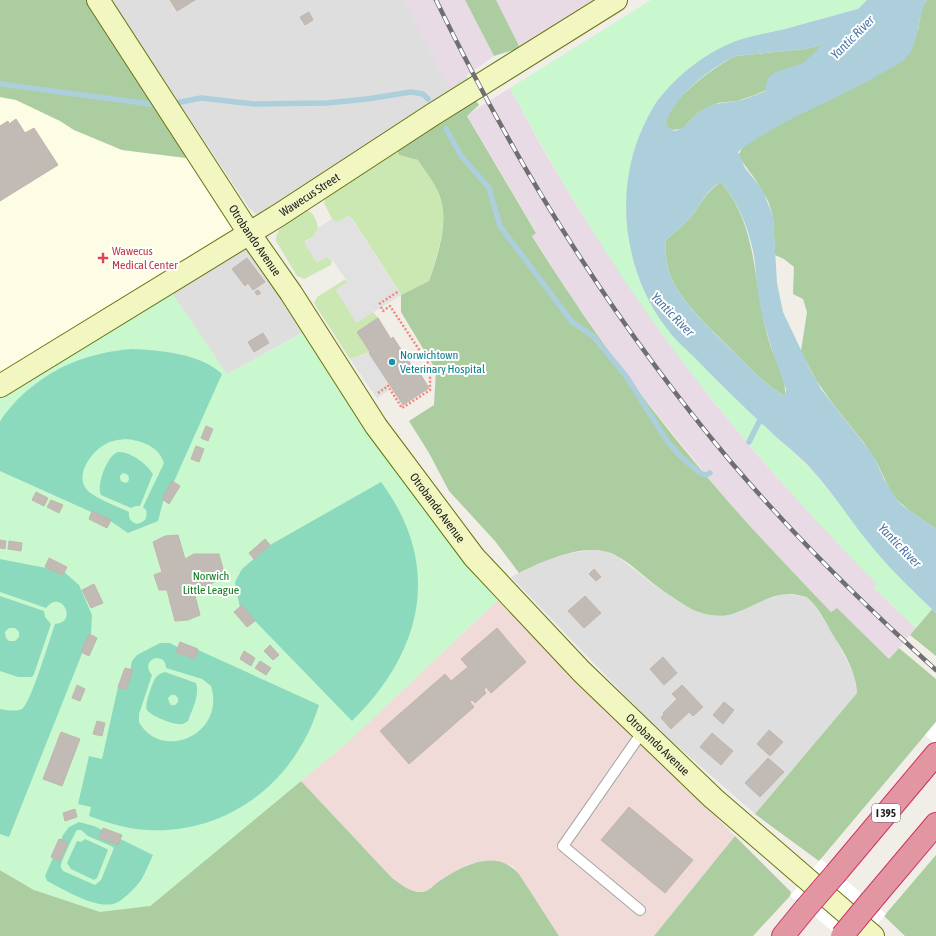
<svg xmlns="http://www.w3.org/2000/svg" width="936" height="936" viewBox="0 0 936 936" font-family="'Asap Condensed',sans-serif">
<rect width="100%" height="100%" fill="#f1eee8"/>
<path fill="#dfdede" d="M111,0H426L469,81L271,207L261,213L256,214L249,208Z
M249,233L313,327L227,374L164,282Z
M593,550L604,551L617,556L654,585L690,608L709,615L720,616L739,611L766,599L784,594L803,596L809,598L816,607L837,641L855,677L857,693L755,814L669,739L636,707L511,577L542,561L558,555Z"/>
<path fill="#f0dbd9" d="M500,598L735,836L654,936H559L519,874L513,866L499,862L484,861L469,864L439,881L429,890L422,892L409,890L392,878L301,781L348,742Z"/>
<path fill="#e9dbe6" d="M404,0H465L494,56L449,88Z
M496,0H598L520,48Z
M510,88L543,149L578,208L634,294L674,350L716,405L760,458L783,484L878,584L873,587L916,628L889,659L837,609L831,612L769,547L720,492L631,382L570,295L532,235L536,232L467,115Z"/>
<path fill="#fdfde5" d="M0,97L16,100L60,121L74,130L122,150L202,160L249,233L0,381Z"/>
<path fill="#cbe7b2" d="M397,149L399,155L418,160C424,170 435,183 439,194C450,220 437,255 429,281L401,295L399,291L353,220L349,215L340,221L336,222L332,219L324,203L326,197Z
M306,210C315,213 316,220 318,228L314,236L305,241L332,260L331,265L304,279L297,276L276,241C276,225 294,218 306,210Z
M344,280L347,281L346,283L336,290L357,322L373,312L378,318L358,332L370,352L350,359L314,303L317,297Z"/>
<path fill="#accda0" d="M0,0H87L140,78L186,158L122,150L74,130L60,121L16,100L0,97Z
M465,0H496L520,48L494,56Z
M927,0H936V529L910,511L897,500L890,490L876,461L864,443L833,404L816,380L801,351L807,312L803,299L793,294L794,267L784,259L775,255L773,216L768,201L755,179L741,160L739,154L747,140L918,30L922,7Z
M832,38H839L840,47L833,57L816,71L796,78L755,95L737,101L718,103L699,112L684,127L680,129L672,130L667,127L666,124C666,121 667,118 668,115C677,95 716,65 736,56L805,49L818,46Z
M472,95L479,105L467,116L536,233L532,236C588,326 650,411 720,492C755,533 793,572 831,612L837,608L889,659L899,648L936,679V722L819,861L755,814L857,693C857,674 843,650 833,635C826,623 819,608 809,599C807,596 802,596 798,595C774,590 755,607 732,614C723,617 711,616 702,613C690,610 679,601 668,594C650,583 635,566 617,556C589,540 545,560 519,573L495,541L449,491L429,453L409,421L434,405L436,370L401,312V295L429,281C438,255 450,220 439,194C435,183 424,170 418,160L399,155L397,149Z
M721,182C760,229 752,286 769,341C774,359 787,377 785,396C765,385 749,367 733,351C714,332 689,310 676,287C668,274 664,255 666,240C673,233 683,226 690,218C700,206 706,191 721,182Z
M932,609L936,613V656L910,635Z
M301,781L392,878C402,885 410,893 423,892C430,891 434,884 441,880C464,865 496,848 519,874L559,936H0V870L34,890L150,906Z
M735,836L791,892L790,896L753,936H654Z
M936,855V936H905L884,916Z"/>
<path fill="#c9f7ce" d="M651,0H868L861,8L784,29L757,35L731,43L661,96L651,111L640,134L629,172L626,210L629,245L638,275L651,304L668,330L725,389L814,472L878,554L932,609L916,628L873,587L877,584C788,494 705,398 633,293C588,227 548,158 510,88Z
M172,293L227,374L307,331L500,598L348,742L150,906L100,912L34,890L0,870V399Z"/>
<path fill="#8cdabe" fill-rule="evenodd" d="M132,349C160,350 201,354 222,374L172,486L164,498L158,521L128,533L109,520L0,471C0,458 0,446 0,434C0,430 0,425 0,422C2,416 13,405 17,400C51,367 86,353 132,349ZM125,439C140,440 159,446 164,463L143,507L146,510C148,518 145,522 137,524C131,522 128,518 129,512C118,507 98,499 89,492C73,478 90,453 104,445C110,441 117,440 125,439Z
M118,452C130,451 147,464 153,474L140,506H136L131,508L101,495C96,486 107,455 118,452ZM124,473L128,475C130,479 129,482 125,483L121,481C119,477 120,474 124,473Z
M381,482C443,565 423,652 352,721L252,618L240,608L235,582L242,569L270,545Z
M0,559L51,569L62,570L79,585L92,615L91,634L83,651L9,837L0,834V709C6,710 16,712 22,709C31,703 50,638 55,624C79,622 61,588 46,608L0,592Z
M0,596L44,611L45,617L51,624L34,674L32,677H18L0,671ZM9,628H15L19,632V637L15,641H9L6,638L5,632Z
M160,643H170L181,649H196L319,705C296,781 229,834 148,830C127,829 108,823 89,816L91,807L78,804L89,756L102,759L118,687L130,671L132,661L137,655ZM156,658C163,658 166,662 166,668L202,679L211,686C226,735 161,762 139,722V714L152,675C146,669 147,660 156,658Z
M165,672L196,683C200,696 192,709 188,721C185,723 182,725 179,724C172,724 151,716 147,710C144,705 153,681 156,677C159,674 162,673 165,672ZM171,695H175L178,698V702L175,705H171L169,702L168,698Z
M79,822L94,826L153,855C149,863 146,872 141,880C136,887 122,902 113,904C93,908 65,890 47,881L45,876L63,835L69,827ZM77,830H81L88,836L111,846L114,848L101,880L95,885L63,871C62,869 60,868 61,865C61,862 75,832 77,830Z
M85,839L107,849L108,850L97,878L94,880L71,869L67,863L77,841L81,842Z"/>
<path fill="#e1e1e1" d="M349,215L400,293L401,295L356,323L336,290L346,283L347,281L331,258L328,257L317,263L304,243L314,236L318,228L332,219L336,222L340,221Z
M369,353L389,383L386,386L389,390L379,397L378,400L350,359Z"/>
<path fill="#accfdb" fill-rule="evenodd" d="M868,0H927C916,17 921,40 907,57C903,63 888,69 882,73C845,95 805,110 768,132C758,138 747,144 738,152L745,168L762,189L773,216L777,283L783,312L811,371L821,389L873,455L884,479L897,500L903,506L936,529V613C916,594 896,575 878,554C855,528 837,498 814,472C802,458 786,446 773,434C746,409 720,384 695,358C686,349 675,340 668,330C623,273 613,190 644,125C649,115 654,104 662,95C680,73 705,54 731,43C748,36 767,33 785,29C810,22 836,15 861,8ZM832,38H839L840,47C834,56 827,65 817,71C810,75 801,75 794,78C775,86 757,97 737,101C729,103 721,102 713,105C709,106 703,109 699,112C692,118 675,142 666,124C672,98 712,66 736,56L805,49L818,46ZM721,182C737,201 748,226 753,251C756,264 756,279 758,293C763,325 773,353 784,383L786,389L785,396C766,386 750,368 735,353C715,334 689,310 676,287C668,274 664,255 666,240C673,233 683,226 690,218C700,206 706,190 721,182Z"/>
<path fill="#fff" d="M936,722V745L925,735Z
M821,859L886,914L868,936H838L790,896Z"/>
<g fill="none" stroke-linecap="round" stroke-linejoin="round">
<path stroke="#accfdb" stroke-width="5.5" d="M0,84L158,105
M171,104L201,98L254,104L327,103L367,99L411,92L423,94L428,99
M446,129L462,157L489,188L500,226L572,322L593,336L626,376L667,441L680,456L700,473L706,475L710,473
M749,442L762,416"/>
<path stroke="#accfdb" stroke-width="32" d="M782,87L812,77L890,0"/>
</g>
<path fill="#c1bab5" stroke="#c2b6ab" d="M170,0H195L177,11Z
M309,12L313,20L305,25L300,17Z
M16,119L25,133L34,128L58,165L0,201V126L8,121L9,124Z
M247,258L265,282L253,290L248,283L245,286L232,269Z
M258,290L261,293L257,295L255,292Z
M378,318L391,339L393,337L417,374L419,372L429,388L403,405L369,353L370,352L357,332Z
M263,333L269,343L254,352L248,342Z
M206,426L213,429L208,441L201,438Z
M196,446L204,449L199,462L191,459Z
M172,481L180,486L169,504L162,499Z
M36,492L48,498L44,506L32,500Z
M51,500L63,505L59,513L47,507Z
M92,511L111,520L107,528L89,519Z
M178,535L185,559L194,554H219L225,576L203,588H193L200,615L188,620L175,621L167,590H159L154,575L162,572L153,542L165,536Z
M265,539L270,545L254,559L249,553Z
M0,540L6,541L5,549L0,548Z
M9,541L22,543L21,551L8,549Z
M49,558L67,567L63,575L45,567Z
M594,569L601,577L596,581L589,574Z
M94,584L103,603L91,608L82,590Z
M585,596L601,613L584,628L568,611Z
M242,605L255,621L247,627L234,612Z
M497,628L526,662L491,693L486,687L484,690L486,693L475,703L472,700L470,702L474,707L409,764L380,731L445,674L451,681L468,667L461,659Z
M89,634L97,638L89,656L81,652Z
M180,642L198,649L195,659L176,652Z
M270,645L279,655L273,660L264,651Z
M244,651L255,658L251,666L240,659Z
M663,657L677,673L664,685L650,669Z
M260,661L271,668L266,675L255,668Z
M125,668L133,670L126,690L118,687Z
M77,685L85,689L80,701L72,698Z
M682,685L703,707L693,716L689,712L671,729L661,718L664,714L663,713L677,699L672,694Z
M724,702L734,710L723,724L713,715Z
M97,721L105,723L102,736L93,734Z
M769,730L783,742L770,756L757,744Z
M61,732L80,739L62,786L43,779Z
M712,733L733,751L721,765L700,747Z
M768,758L784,772L760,797L745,783Z
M629,807L693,860L665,893L601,840Z
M75,809L77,817L65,821L63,813Z
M103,828L122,835L118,845L99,838Z
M59,839L68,842L60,861L51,857Z"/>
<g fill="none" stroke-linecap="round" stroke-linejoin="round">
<defs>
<path id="lane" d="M640,910L563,846L643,731"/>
<g id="secondary">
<path id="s1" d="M98,0L249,233L291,293L376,426L474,557L582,672L713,798L873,936"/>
<path id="s2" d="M0,386L279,215L432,115L616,0"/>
</g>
<path id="highway" d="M837,872L936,754
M871,901L936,824
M783,936L805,909"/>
</defs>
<use href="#lane" stroke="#a5a5a5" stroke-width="12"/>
<use href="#secondary" stroke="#66740c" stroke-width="24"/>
<use href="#highway" stroke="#d13365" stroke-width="24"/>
<path stroke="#f18879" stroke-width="2.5" stroke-dasharray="2 2" stroke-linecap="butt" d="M379,304L399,291
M381,307L383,311L390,306L430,366V390L402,408L388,386L390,385
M420,374L430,366
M378,393L388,386"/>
<use href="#lane" stroke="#fff" stroke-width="10"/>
<use href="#secondary" stroke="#f2f6c1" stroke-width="22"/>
<use href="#highway" stroke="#e296a2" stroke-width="22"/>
<defs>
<path id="rail" d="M436,0C516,165 613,322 731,462C794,536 864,605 936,670"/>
</defs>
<use href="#rail" stroke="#6f6f6f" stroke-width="4.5"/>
<use href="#rail" stroke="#fff" stroke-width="3" stroke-dasharray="9" stroke-linecap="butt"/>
<defs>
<path id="highway-bridge" d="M805,909L837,872
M842,936L871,901"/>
</defs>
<use href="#highway-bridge" stroke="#d13365" stroke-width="24" stroke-linecap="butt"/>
<use href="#highway-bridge" stroke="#e296a2" stroke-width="22"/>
</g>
<path fill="#e0444e" stroke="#fff" stroke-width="1.5" d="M101 252h4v4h4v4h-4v4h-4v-4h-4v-4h4z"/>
<circle fill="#0f9aa8" stroke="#fff" stroke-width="1.5" cx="392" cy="362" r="4"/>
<g text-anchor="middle" stroke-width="4" stroke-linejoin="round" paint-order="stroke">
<rect fill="#fff" stroke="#646464" stroke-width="1" x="872" y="804" width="28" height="18" rx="3"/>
<g font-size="11" font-weight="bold" fill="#212121">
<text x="886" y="817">I 395</text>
</g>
<g font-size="12" fill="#212121" stroke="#fff">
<text dy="4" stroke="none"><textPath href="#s2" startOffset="364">Wawecus Street</textPath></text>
<text dy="4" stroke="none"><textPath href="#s1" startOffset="287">Otrobando Avenue</textPath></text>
<text dy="4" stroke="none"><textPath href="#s1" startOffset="611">Otrobando Avenue</textPath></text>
<text dy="4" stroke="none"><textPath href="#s1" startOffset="935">Otrobando Avenue</textPath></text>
</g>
<g font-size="12" fill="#be3a42" stroke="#fff" text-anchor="start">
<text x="112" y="255">Wawecus<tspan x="112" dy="14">Medical Center</tspan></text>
</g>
<g font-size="12" fill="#0d838f" stroke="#fff" text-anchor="start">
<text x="400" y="359">Norwichtown<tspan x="400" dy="14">Veterinary Hospital</tspan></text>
</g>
<g font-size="12" fill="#137b1f" stroke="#fff">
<text x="211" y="580">Norwich<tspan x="211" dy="14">Little League</tspan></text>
</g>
<g font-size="13" font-style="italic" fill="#4f78a4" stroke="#fff">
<text transform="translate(852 37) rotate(-45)" y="5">Yantic River</text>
<text transform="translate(673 314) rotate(46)" y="5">Yantic River</text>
<text transform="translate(900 545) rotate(46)" y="5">Yantic River</text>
</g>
</g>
</svg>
